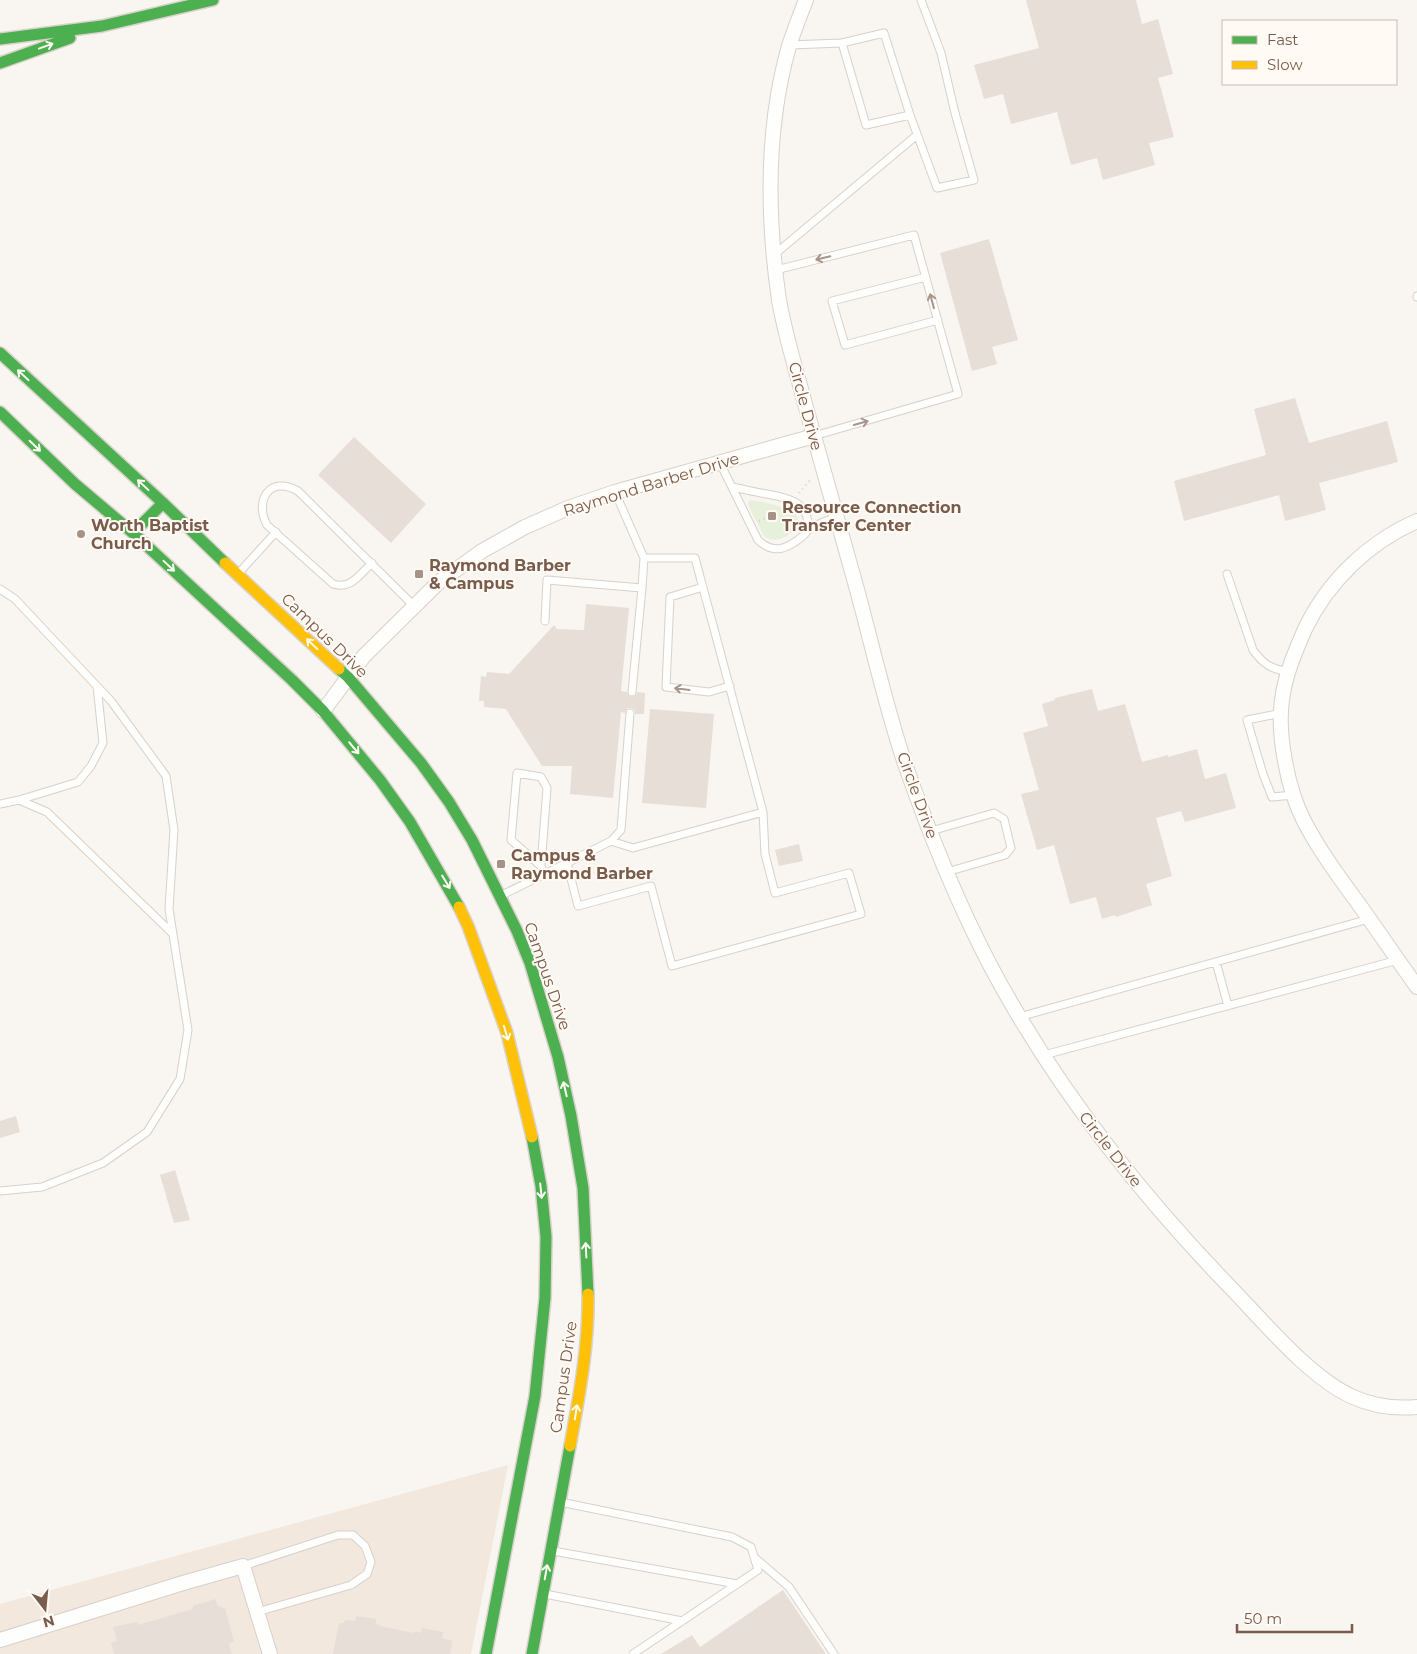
<svg xmlns="http://www.w3.org/2000/svg" width="1417" height="1654" viewBox="0 0 1417 1654" font-family="Montserrat,sans-serif">
<rect width="100%" height="100%" fill="#f9f5f0"/>
<path fill="#f2e8de" d="M508,1465L471,1654H0V1604Z"/>
<path fill="#e7f0db" d="M750,500C760,501 784,506 792,511C810,522 780,550 764,536L748,505V503Z"/>
<path fill="#e6ded7" d="M1026,0H1136L1142,24L1158,19L1173,74L1158,78L1174,137L1149,143L1155,165L1103,180L1097,158L1071,165L1057,112L1011,124L1003,94L984,99L974,65L1039,48Z
M989,239L1018,340L992,347L997,364L972,371L940,253Z
M1295,398L1309,443L1387,421L1398,462L1319,483L1326,510L1285,521L1279,495L1184,521L1174,481L1266,455L1254,409Z
M354,437L426,504L391,543L318,475Z
M586,604L629,608L621,691L627,692L629,696L632,697L636,695L637,692L645,693L644,714H635V710L631,708H627L625,713L621,712L613,798L570,794L572,766H542L506,709L484,707V701H479L481,676L486,677L487,672L509,674L554,625L557,629L584,630Z
M1092,689L1098,711L1125,704L1142,762L1168,755V757L1197,749L1205,779L1226,773L1236,808L1185,822L1181,811L1156,818L1172,876L1146,884L1152,905L1116,917L1115,915L1102,919L1096,897L1070,904L1054,845L1037,850L1021,794L1039,790L1023,733L1048,726L1042,704L1055,700V698Z
M650,709L714,714L706,808L642,803Z
M799,844L803,861L779,866L775,850Z
M16,1116L20,1132L0,1138V1121Z
M175,1170L190,1220L174,1223L160,1175Z
M783,1590L826,1654H661L692,1635L700,1647Z
M215,1599L218,1606L225,1609L229,1622L234,1642L229,1643L232,1654H114L111,1643L117,1641L113,1627L137,1622L138,1625L193,1609V1606Z
M356,1616L376,1619V1624L384,1627L414,1633L415,1631L421,1633L422,1628L443,1632L442,1638L452,1641L450,1654H333L339,1623H344L345,1620L355,1621Z"/>
<g fill="none" stroke-linecap="round" stroke-linejoin="round">
<defs>
<path id="lane" d="M842,43L884,33L910,115
M789,45L842,43L866,125L910,115L937,188L974,180L955,113L941,53L921,0
M775,254L917,135
M776,270L914,235L958,394L814,436
M926,277L832,301L845,345L938,320
M1417,296V297
M720,463L758,540C774,555 787,549 803,536C805,535 806,532 808,530C815,524 828,521 836,517
M732,487C743,489 755,492 767,494C789,498 810,502 808,530
M372,563C360,574 351,590 333,584L267,525C254,500 270,475 298,491L413,605
M1227,574L1253,650C1264,665 1270,668 1288,672
M237,575L276,532
M703,587L670,597L666,687L709,692L730,686
M0,589L15,599L111,701L166,776L174,830L169,909L188,1030L180,1079L147,1132L103,1163L42,1187L0,1191
M545,621L547,580L642,588L644,558L615,492
M632,692L642,588
M1282,713L1247,720L1263,774L1272,797L1294,795
M19,800L78,782L91,766L103,743L97,686
M0,804L19,800L47,812L172,933
M931,831L994,813L1004,819L1011,848L1005,855L947,872
M611,841L621,830L630,713
M567,863L611,841L633,848L763,812
M541,866L511,840L517,773L541,777L547,788L541,866L544,874
M500,896L567,863L578,906L651,886L672,966L861,914L849,873L775,893L765,854L763,812L695,558H644
M1216,962L1228,1006
M1019,1017L1369,919
M1044,1055L1398,960
M560,1502L732,1537L751,1547L758,1570L633,1654
M553,1551L737,1584
M755,1558L789,1587L834,1654
M243,1566L338,1535H353L365,1546L371,1562L367,1574L351,1585L257,1612
M545,1594L682,1621"/>
<path id="street" d="M806,0C800,15 794,31 789,46C766,127 767,217 779,300C785,335 796,369 805,404C822,465 839,525 856,586C872,644 885,704 904,761C928,830 956,900 990,965C1053,1084 1137,1191 1231,1288C1264,1322 1310,1378 1353,1397C1373,1406 1395,1409 1417,1407
M1417,521C1369,542 1328,581 1305,629C1295,652 1285,675 1282,700C1277,735 1288,790 1304,821C1319,850 1339,877 1358,903C1378,931 1397,959 1417,987
M323,711L364,656L439,582L482,551L525,527L568,508L615,492L814,436
M0,1640L183,1583L243,1566L270,1654"/>
<path id="fast" d="M0,39L102,26L213,0
M0,63L70,38
M0,353L163,503L225,563
M0,412L75,484L133,533L292,680L323,711L380,780L410,822L459,907
M133,533L163,503
M339,669L348,677L421,763L449,802L472,840L517,931L530,963L558,1057L571,1116L583,1188L588,1294
M486,1654L535,1396L545,1298L546,1237L541,1186L532,1137
M532,1654L570,1446"/>
<path id="slow" d="M225,563L339,669
M459,907L468,926L507,1033L532,1137
M570,1446C579,1397 589,1345 588,1294"/>
</defs>
<use href="#lane" stroke="#d7d1cb" stroke-width="9"/>
<use href="#street" stroke="#d7d1cb" stroke-width="16"/>
<use href="#fast" stroke="#d9d2cb" stroke-width="14"/>
<use href="#slow" stroke="#d9d2cb" stroke-width="14"/>
<path stroke="#dcd5d0" stroke-width="2.5" stroke-dasharray="1 4" stroke-linecap="butt" d="M799,493L812,478
M759,521L783,509"/>
<use href="#lane" stroke="#fefefd" stroke-width="7"/>
<use href="#street" stroke="#fefefd" stroke-width="14"/>
<use href="#fast" stroke="#4caf50" stroke-width="11"/>
<use href="#slow" stroke="#ffc107" stroke-width="11"/>
</g>
<defs><path id="oneway-shaft" d="M-6 0H5M1.5-3L5.5 0L1.5 3" fill="none" stroke-width="1.6" stroke-linecap="round" stroke-linejoin="round" transform="scale(1.25)"/></defs>
<g stroke="#fffaf3">
<use href="#oneway-shaft" transform="translate(46 46) rotate(-20)"/>
<use href="#oneway-shaft" transform="translate(23 375) rotate(-137)"/>
<use href="#oneway-shaft" transform="translate(35 446) rotate(44)"/>
<use href="#oneway-shaft" transform="translate(143 485) rotate(-137)"/>
<use href="#oneway-shaft" transform="translate(169 566) rotate(43)"/>
<use href="#oneway-shaft" transform="translate(312 644) rotate(-137)"/>
<use href="#oneway-shaft" transform="translate(354 748) rotate(50)"/>
<use href="#oneway-shaft" transform="translate(446 882) rotate(59)"/>
<use href="#oneway-shaft" transform="translate(506 1033) rotate(73)"/>
<use href="#oneway-shaft" transform="translate(565 1089) rotate(-103)"/>
<use href="#oneway-shaft" transform="translate(541 1191) rotate(84)"/>
<use href="#oneway-shaft" transform="translate(586 1250) rotate(-93)"/>
<use href="#oneway-shaft" transform="translate(576 1412) rotate(-81)"/>
<use href="#oneway-shaft" transform="translate(546 1572) rotate(-80)"/>
</g>
<g stroke="#a8958b">
<use href="#oneway-shaft" transform="translate(823 258) rotate(166)"/>
<use href="#oneway-shaft" transform="translate(932 301) rotate(-105)"/>
<use href="#oneway-shaft" transform="translate(861 423) rotate(-16)"/>
<use href="#oneway-shaft" transform="translate(682 689) rotate(-173)"/>
</g>
<g fill="#a69286" stroke="#fffaf3" stroke-width="2">
<rect x="767" y="511" width="10" height="10" rx="2.5"/>
<circle cx="81" cy="534" r="5"/>
<rect x="414" y="569" width="10" height="10" rx="2.5"/>
<rect x="496" y="859" width="10" height="10" rx="2.5"/>
</g>
<g text-anchor="middle" stroke-width="4" stroke-linejoin="round" paint-order="stroke">
<g font-size="16" fill="#7a5c4d" stroke="#fffaf3">
<text transform="translate(806 406) rotate(75)" y="6">Circle Drive</text>
<text transform="translate(651 484) rotate(-17)" y="6">Raymond Barber Drive</text>
<text transform="translate(325 635) rotate(44)" y="6">Campus Drive</text>
<text transform="translate(918 795) rotate(70)" y="6">Circle Drive</text>
<text transform="translate(548 976) rotate(71)" y="6">Campus Drive</text>
<text transform="translate(1111 1149) rotate(52)" y="6">Circle Drive</text>
<text transform="translate(563 1377) rotate(-82)" y="6">Campus Drive</text>
</g>
<g font-size="16" font-weight="bold" fill="#7a5c4d" stroke="#fffaf3" text-anchor="start">
<text x="782" y="513">Resource Connection<tspan x="782" dy="18">Transfer Center</tspan></text>
<text x="91" y="531">Worth Baptist<tspan x="91" dy="18">Church</tspan></text>
<text x="429" y="571">Raymond Barber<tspan x="429" dy="18">&amp; Campus</tspan></text>
<text x="511" y="861">Campus &amp;<tspan x="511" dy="18">Raymond Barber</tspan></text>
</g>
</g>
<rect x="1222" y="20" width="175" height="65" fill="#fffaf3" stroke="#cabbb1"/>
<rect x="1232" y="36" width="25" height="8" fill="#4caf50" stroke="#cabbb1"/>
<text x="1267" y="45" font-size="15" fill="#7a5c4d">Fast</text>
<rect x="1232" y="61" width="25" height="8" fill="#ffc107" stroke="#cabbb1"/>
<text x="1267" y="70" font-size="15" fill="#7a5c4d">Slow</text>
<g transform="translate(45 1609) rotate(164)" stroke="#fffaf3" stroke-width="4" paint-order="stroke">
<path d="M0-4L9 19L0 12L-9 19Z" fill="#7a5c4d"/>
<text y="-8" font-size="14" font-weight="bold" text-anchor="middle" fill="#7a5c4d">N</text>
</g>
<path d="M1237 1624v8h115v-8" fill="none" stroke="#7a5c4d" stroke-width="2.5"/>
<text x="1244" y="1624" font-size="15" fill="#7a5c4d" stroke="#fffaf3" stroke-width="4" paint-order="stroke">50 m</text>
</svg>
